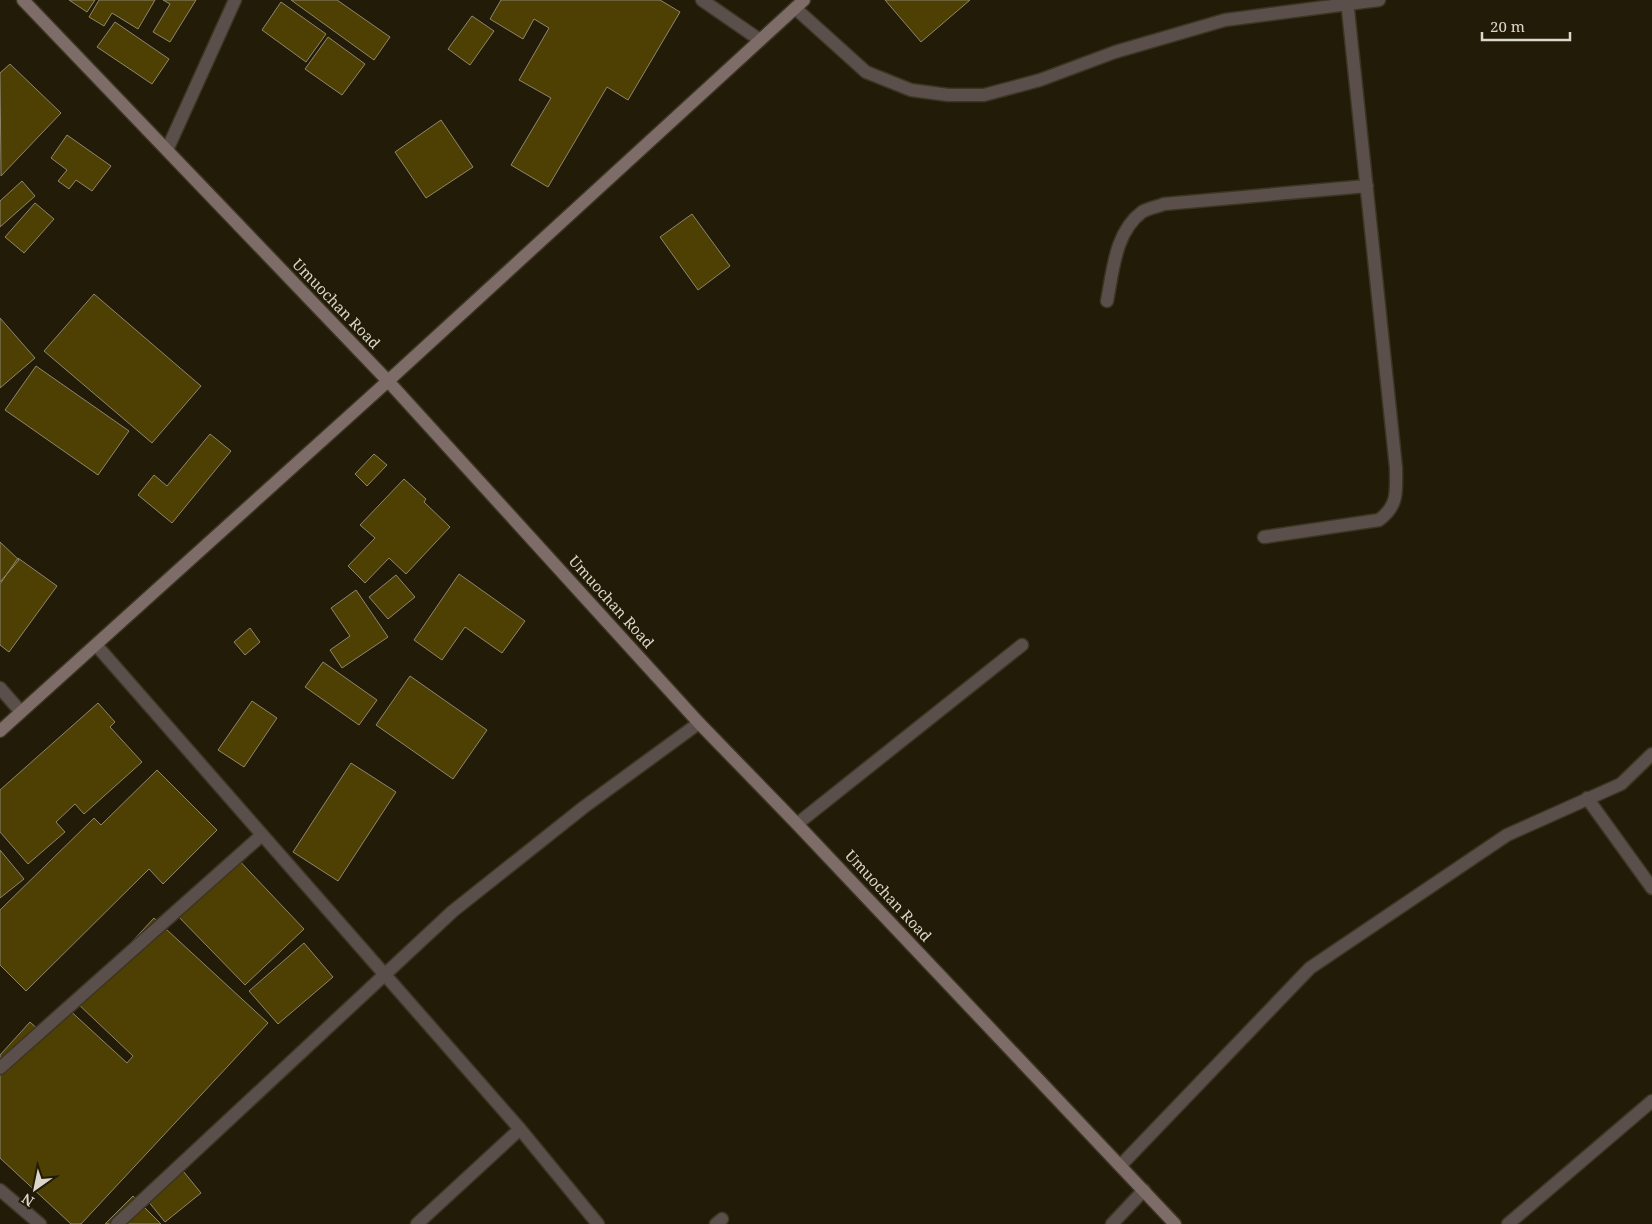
<svg xmlns="http://www.w3.org/2000/svg" width="1652" height="1224" viewBox="0 0 1652 1224" font-family="'Noto Serif',serif">
<rect width="100%" height="100%" fill="#221b07"/>
<path fill="#4e3f03" stroke="#8e876f" d="M69,0H95L87,12Z
M99,0H155L138,29L112,13L104,26L89,17Z
M163,0H196L170,42L153,32L170,4Z
M291,0H337L390,37L374,60Z
M501,0H660L680,12L628,100L607,87L548,187L511,165L551,98L519,80L549,28L534,19L523,39L490,19Z
M885,0H970L921,42Z
M281,2L326,34L306,62L262,30Z
M472,16L494,31L470,65L448,49Z
M115,22L169,59L152,84L97,47Z
M328,37L365,64L342,95L305,69Z
M10,64L61,113L1,176L0,73Z
M441,120L473,167L426,198L395,152Z
M67,135L111,166L92,191L76,180L69,189L58,181L67,170L51,158Z
M22,181L35,196L0,227V201Z
M35,203L54,219L24,253L5,237Z
M692,214L730,266L698,290L660,237Z
M94,294L201,386L152,443L44,351Z
M0,318L35,358L0,388Z
M36,366L129,431L98,475L5,410Z
M210,434L231,451L172,523L138,495L154,475L167,486Z
M374,454L387,465L367,486L355,474Z
M404,479L426,499L424,502L450,527L406,574L389,558L365,583L348,566L375,538L360,525Z
M0,542L19,560L0,582Z
M18,558L57,586L9,652L0,645V584Z
M459,574L525,621L502,653L465,627L442,660L414,640Z
M396,575L415,597L388,619L369,597Z
M356,590L388,637L342,668L330,650L350,636L331,608Z
M250,628L260,642L245,655L234,642Z
M323,662L377,700L359,725L305,687Z
M410,676L487,730L453,779L376,725Z
M252,701L277,718L244,767L218,750Z
M98,703L115,722L110,727L142,762L84,814L75,804L56,822L65,832L28,864L0,832V790Z
M351,763L396,792L338,881L293,852Z
M157,770L217,830L163,884L149,869L26,991L0,965V910L94,818L101,825Z
M0,850L24,879L0,898Z
M233,854L304,929L245,985L173,911Z
M154,918L268,1023L81,1224H71L0,1158V1055L30,1022L41,1032L65,1006L127,1063L133,1056L76,1002Z
M304,943L333,977L278,1024L249,991Z
M179,1166L201,1193L165,1222L143,1195Z
M133,1196L161,1224H105Z"/>
<g fill="none" stroke-linecap="round" stroke-linejoin="round">
<defs>
<path id="street" d="M702,0L760,40
M795,8L866,72L911,90L948,95H984L1040,80L1115,52L1225,20L1379,0
M167,150L235,0
M1107,301C1113,271 1115,232 1142,212C1148,208 1157,207 1164,204L1367,186
M1264,537L1379,520C1399,505 1396,491 1396,468L1347,0
M97,646L520,1129L598,1224
M0,688L21,712
M1587,798L1652,888
M797,824L1022,645
M0,1068L262,835
M1121,1165L1310,968L1507,835L1621,784L1652,754
M0,1190L40,1224
M117,1224L453,911L584,807L699,723
M417,1224L520,1129
M716,1224L722,1219
M1112,1224L1144,1190
M1508,1224L1652,1101"/>
<path id="secondary" d="M23,0L388,381L699,723L797,824L1175,1224
M0,731L388,381L804,0"/>
</defs>
<use href="#street" stroke="#3c3522" stroke-width="15"/>
<use href="#secondary" stroke="#3c3522" stroke-width="15"/>
<use href="#street" stroke="#5b4f4c" stroke-width="12"/>
<use href="#secondary" stroke="#7e6c68" stroke-width="12"/>
</g>
<g text-anchor="middle" stroke-width="4" stroke-linejoin="round" paint-order="stroke">
<g font-size="15" fill="#dbd7cb" stroke="#221b07">
<text transform="translate(336 304) rotate(46)" y="5">Umuochan Road</text>
<text transform="translate(611 602) rotate(48)" y="5">Umuochan Road</text>
<text transform="translate(888 896) rotate(47)" y="5">Umuochan Road</text>
</g>
</g>
<g transform="translate(35 1189) rotate(213)" stroke="#221b07" stroke-width="4" paint-order="stroke">
<path d="M0-4L9 19L0 12L-9 19Z" fill="#dbd7cb"/>
<text y="-8" font-size="14" font-weight="bold" text-anchor="middle" fill="#dbd7cb">N</text>
</g>
<path d="M1482 32v8h88v-8" fill="none" stroke="#dbd7cb" stroke-width="2.5"/>
<text x="1490" y="32" font-size="15" fill="#dbd7cb" stroke="#221b07" stroke-width="4" paint-order="stroke">20 m</text>
</svg>
